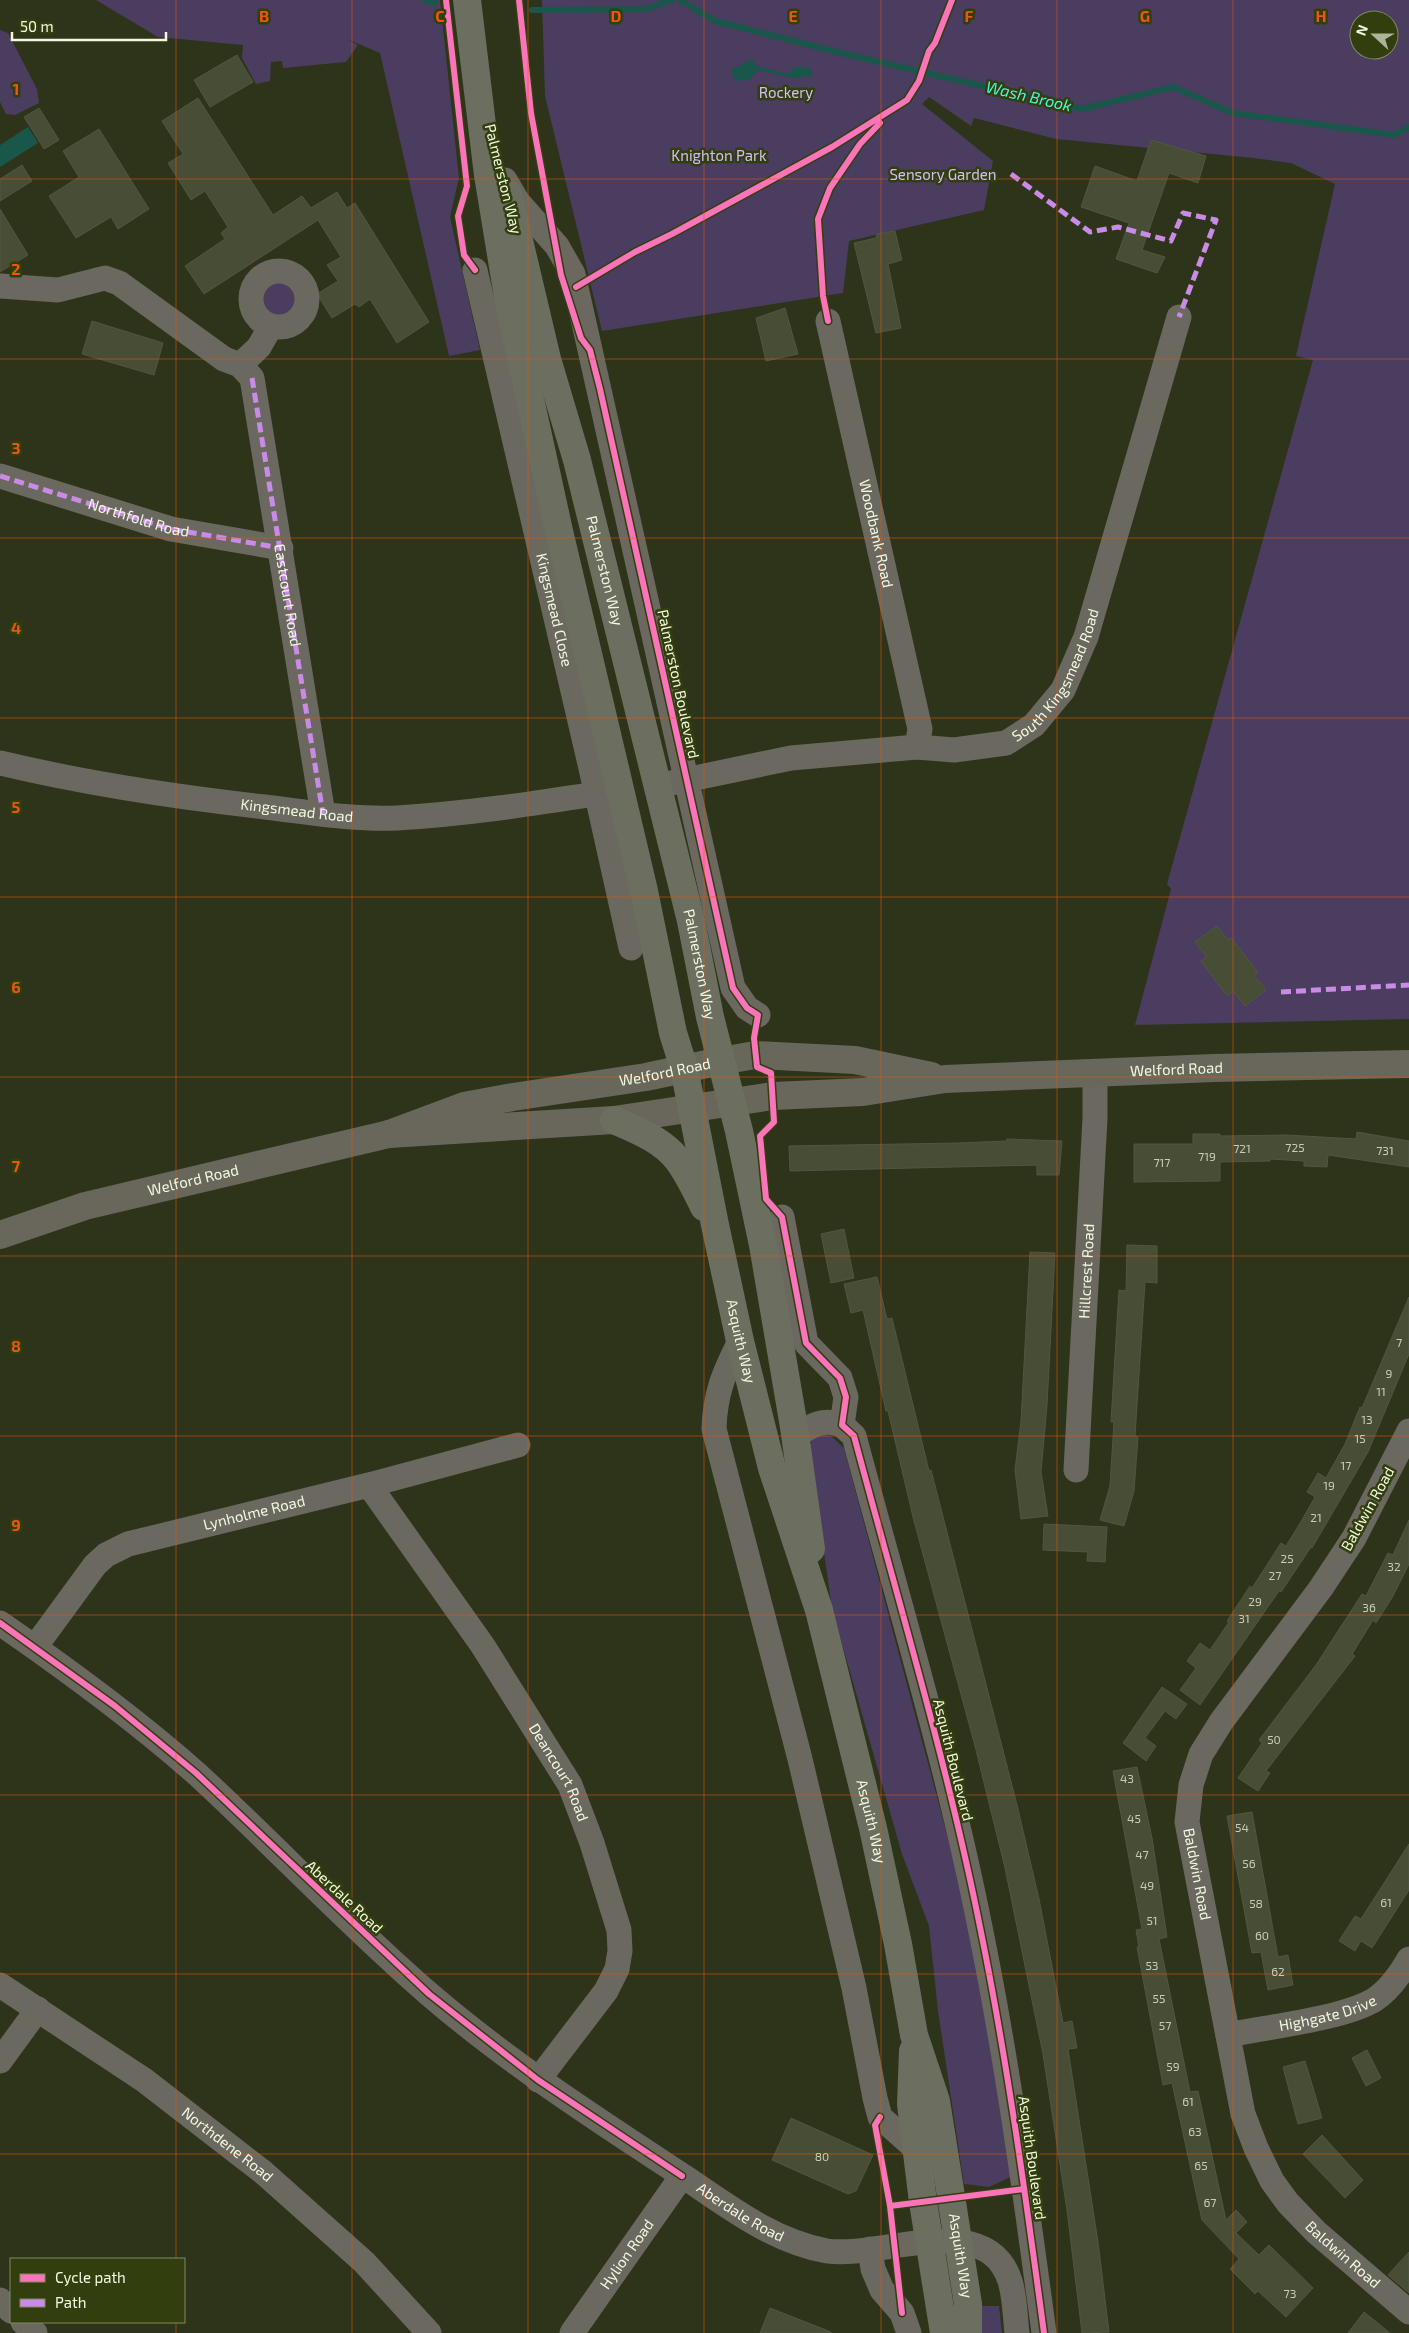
<svg xmlns="http://www.w3.org/2000/svg" width="1409" height="2333" viewBox="0 0 1409 2333" font-family="'Exo 2',sans-serif">
<rect width="100%" height="100%" fill="#2d341a"/>
<path fill="#4a3d5f" fill-rule="evenodd" d="M96,0H440L459,178L450,217L480,350L449,356L380,53L347,39L358,45L346,62L283,68L282,61L271,62L270,81L256,84L242,58L243,45L158,37Z
M542,0H1409V1019L1135,1025L1171,889L1167,884L1313,360L1296,356L1335,184L1291,163L1254,158L1056,139L974,118L971,126L929,97L922,104L993,161L984,210L849,241L843,293L602,331L545,96ZM1359,20H1389V50H1359Z
M0,30L8,33L37,89L39,103L15,115L6,114L0,102Z
M261 299a18 18 0 1 1 36 0a18 18 0 1 1-36 0Z
M816,1433L831,1436L844,1448L954,1861L979,1972L1011,2177L989,2187L964,2184L938,2011L929,1926L902,1854L832,1609L809,1446Z
M979,2306H999L1002,2333H981Z"/>
<path fill="#19574b" d="M753,59L756,66L786,74L798,66L810,68L813,76L792,78L758,70L749,80L735,81L731,70Z
M28,127L38,143L0,167V145Z"/>
<g fill="none" stroke-linecap="round" stroke-linejoin="round">
<path stroke="#19574b" stroke-width="6" d="M424,0L435,3
M680,0L715,21L841,53L1082,109L1173,87L1233,113L1395,135L1409,127
M532,10L646,9L672,0"/>
</g>
<path fill="#484e36" stroke="#515642" d="M237,55L253,82L210,107L194,80Z
M198,98L273,215L302,196L311,208L337,192L347,208L355,203L429,322L397,343L370,299L359,307L355,304L332,318L317,294L338,281L327,265L341,257L318,220L204,294L185,266L225,239L221,233L228,227L205,191L191,200L168,163L183,154L162,121Z
M39,108L59,140L44,149L24,117Z
M99,129L149,209L118,229L111,217L76,238L49,196L79,177L63,151Z
M1151,140L1206,156L1198,183L1169,173L1142,250L1165,257L1157,273L1116,259L1129,223L1081,207L1095,166L1137,181Z
M22,165L32,181L0,201V179Z
M0,209L28,255L0,272Z
M895,231L902,260L888,264L901,328L876,333L854,243L876,238L877,234Z
M785,308L798,354L766,361L756,318Z
M92,321L163,343L154,375L82,354Z
M1217,926L1228,940L1231,938L1258,972L1254,975L1266,990L1245,1006L1233,991L1227,996L1201,961L1207,957L1195,942Z
M1357,1132L1409,1141V1167L1328,1155L1327,1167L1304,1166V1161L1270,1159V1161L1220,1162V1181L1134,1182V1144H1193V1134H1220V1136L1286,1135L1356,1139Z
M1007,1139L1062,1141L1059,1175H1037V1165L790,1171L789,1146L958,1143L1007,1141Z
M844,1229L854,1278L831,1283L821,1234Z
M1127,1245L1157,1246V1283L1145,1282L1135,1436L1138,1437L1134,1491L1124,1526L1100,1520L1110,1486L1114,1422H1111L1119,1290L1126,1291Z
M1030,1252L1055,1253L1047,1405L1041,1472L1048,1516L1021,1519L1015,1470L1021,1421Z
M877,1277L887,1319L892,1318L929,1471L931,1470L1017,1805L1039,1899L1063,2023L1072,2021L1077,2048L1068,2049L1098,2242L1109,2332L1082,2333L1067,2210L1043,2054L1005,1868L975,1746L914,1521L888,1411H886L863,1310L851,1313L844,1284Z
M1409,1297V1354L1368,1452L1312,1548L1311,1547L1281,1592L1279,1591L1200,1705L1180,1690L1196,1668L1187,1661L1200,1643L1210,1650L1229,1622L1227,1621L1250,1586L1252,1588L1281,1543L1286,1546L1302,1520L1315,1497L1307,1492L1318,1473L1326,1478L1345,1444L1360,1407L1362,1408Z
M1409,1520V1564L1393,1596L1376,1623L1373,1620L1352,1654L1355,1656L1266,1771L1270,1773L1258,1791L1238,1778L1262,1743L1259,1740L1316,1665L1362,1594L1366,1596L1388,1553L1393,1555Z
M1044,1524L1107,1527L1105,1562L1087,1561L1088,1552L1043,1550Z
M1162,1687L1187,1704L1176,1719L1165,1711L1145,1738L1156,1746L1146,1761L1123,1743Z
M1137,1767L1152,1838L1167,1937L1159,1939L1190,2092L1198,2091L1226,2220L1236,2210L1247,2222L1236,2233L1259,2255L1269,2245L1313,2288L1286,2317L1258,2291L1255,2294L1230,2269L1239,2259L1202,2220L1172,2083L1163,2085L1137,1947H1139L1136,1930L1142,1929L1113,1771Z
M1252,1812L1278,1957L1288,1955L1293,1985L1268,1990L1261,1952L1252,1953L1227,1816Z
M1409,1844V1890L1372,1948L1361,1941L1355,1951L1339,1941L1355,1916L1361,1919Z
M1367,2050L1381,2078L1366,2086L1352,2058Z
M1305,2061L1322,2118L1298,2124L1283,2067Z
M791,2118L873,2155L856,2191L848,2194L772,2160Z
M1322,2135L1363,2180L1345,2198L1303,2154Z
M1409,2252V2293L1388,2275Z
M770,2308L831,2332V2333H760Z
M1364,2312L1390,2333H1348Z"/>
<g fill="none" stroke-linecap="round" stroke-linejoin="round">
<g stroke="#6b6860" stroke-width="25">
<path d="M505,180L518,202L557,246L573,274L733,988L747,1008L758,1015"/>
<path id="s1" d="M475,270L590,764L631,948"/>
<circle cx="279" cy="299" r="28"/>
<path id="s2" d="M0,286L58,290L105,278L119,283L224,359L240,365L252,378L323,814"/>
<path id="s3" d="M828,321L920,729L917,747"/>
<path d="M240,365L259,347L271,326"/>
<path d="M0,476L171,529L281,548"/>
<path id="s4" d="M0,763C88,784 175,797 265,807C308,812 353,820 397,818C464,814 530,804 596,794"/>
<path id="s5" d="M671,783L791,758L917,747L954,750L1006,743L1034,725L1063,690L1086,637L1179,317"/>
<path d="M782,1217L806,1343L840,1378L846,1397L842,1425L854,1436C898,1601 948,1765 981,1932C1008,2065 1026,2199 1044,2333"/>
<path d="M740,1341C724,1373 715,1393 714,1429L800,1759L854,1988L875,2098L880,2117L916,2149"/>
<path id="s6" d="M1409,1431L1354,1538L1321,1588L1221,1722L1201,1754L1191,1785L1187,1822L1243,2114L1256,2148L1272,2181L1288,2203L1316,2232L1409,2312"/>
<path d="M796,1437C810,1425 824,1418 842,1425"/>
<path id="s7" d="M1076,1470L1095,1118V1074"/>
<path id="s8" d="M369,1485L483,1646L570,1785L592,1843L619,1930L620,1951L617,1969L606,1991L538,2080"/>
<path id="s9" d="M0,1623C68,1670 135,1719 197,1774C275,1846 348,1924 429,1994C508,2062 596,2119 683,2176C728,2206 772,2241 827,2251C880,2259 987,2208 1010,2281C1015,2297 1015,2316 1017,2333"/>
<path id="s10" d="M35,1647L95,1565L106,1555L128,1544L369,1485L518,1445"/>
<path id="s11" d="M0,1985L144,2080L264,2173L364,2262L429,2333"/>
<path id="s12" d="M1228,2035C1266,2027 1342,2019 1374,2000C1388,1991 1401,1973 1409,1959"/>
<path d="M0,2061L38,2009"/>
<path d="M870,2249L873,2269L882,2290L902,2313L909,2333"/>
<path d="M0,2300L11,2311"/>
<path d="M23,2322L35,2333"/>
<path id="s13" d="M572,2333L682,2176"/>
</g>
<g stroke="#69675b" stroke-width="28">
<path id="s14" d="M389,1134L614,1120L773,1096L863,1092L945,1079L1214,1068L1409,1064"/>
<path id="s15" d="M0,1235L85,1206L389,1134L464,1106L513,1097L646,1077L721,1061L755,1055L855,1060L931,1076"/>
</g>
<g stroke="#6c6e60" stroke-width="28">
<path id="s16" d="M467,0L488,175L509,303L559,531L644,891L673,1033L684,1068L715,1225L740,1341L772,1468L819,1610L873,1828L898,1944L914,2035L936,2101L968,2304V2333"/>
<path id="s17" d="M508,194L547,359L577,460L691,921L710,1017L739,1131L763,1245L794,1427L811,1549"/>
<path d="M614,1120C636,1130 661,1139 677,1159C688,1173 696,1191 704,1207"/>
<path d="M913,2051L911,2104L923,2202L944,2333"/>
</g>
<g stroke="#ca8be6" stroke-width="5" stroke-dasharray="10 5" stroke-linecap="butt">
<path d="M1011,174L1090,232L1118,227L1171,241L1183,213L1216,220L1179,317"/>
<path d="M252,378L323,814"/>
<path id="s18" d="M0,476L171,529L281,548"/>
<path d="M1281,992L1409,985"/>
</g>
<defs>
<path id="cycleway" d="M446,0L467,186L458,216L464,255L475,270
M519,0L531,113L561,275L581,338L590,350L600,389L733,988L747,1008L758,1015L754,1038L757,1067L771,1073L774,1122L760,1136L766,1199L782,1217L806,1343L840,1378L846,1397L842,1425L854,1436C898,1601 948,1765 981,1932C1008,2065 1026,2199 1044,2333
M576,287L635,252L672,234L832,147L907,100L919,81L929,51L935,43L952,0
M828,321L823,296L818,219L830,188L860,144L880,123
M0,1623L115,1706L196,1773L429,1994L538,2080L682,2176
M880,2117L875,2125L890,2206
M902,2313L890,2206L1024,2189"/>
</defs>
<use href="#cycleway" stroke="#333e0f" stroke-width="9"/>
<use href="#cycleway" stroke="#fb73b8" stroke-width="6"/>
</g>
<path fill="none" stroke="#e8590c" stroke-width="1" stroke-opacity="0.55" d="M176,0V2259M352,0V2333M528,0V2333M704,0V2333M881,0V2333M1057,0V2333M1233,0V2333M0,179H1409M0,359H1409M0,538H1409M0,718H1409M0,897H1409M0,1077H1409M0,1256H1409M0,1436H1409M0,1615H1409M0,1795H1409M0,1974H1409M0,2154H1409M176,2322V2333"/>
<g text-anchor="middle" stroke-width="5" stroke-linejoin="round" paint-order="stroke">
<g font-size="12" fill="#c6ceb5">
<text x="1295" y="1152">725</text>
<text x="1242" y="1153">721</text>
<text x="1385" y="1155">731</text>
<text x="1207" y="1161">719</text>
<text x="1162" y="1167">717</text>
<text x="1399" y="1347">7</text>
<text x="1389" y="1378">9</text>
<text x="1381" y="1396">11</text>
<text x="1367" y="1424">13</text>
<text x="1360" y="1443">15</text>
<text x="1346" y="1470">17</text>
<text x="1329" y="1490">19</text>
<text x="1316" y="1522">21</text>
<text x="1287" y="1563">25</text>
<text x="1394" y="1571">32</text>
<text x="1275" y="1580">27</text>
<text x="1255" y="1606">29</text>
<text x="1369" y="1612">36</text>
<text x="1244" y="1623">31</text>
<text x="1274" y="1744">50</text>
<text x="1127" y="1783">43</text>
<text x="1134" y="1823">45</text>
<text x="1242" y="1832">54</text>
<text x="1142" y="1859">47</text>
<text x="1249" y="1868">56</text>
<text x="1147" y="1890">49</text>
<text x="1386" y="1907">61</text>
<text x="1256" y="1908">58</text>
<text x="1152" y="1925">51</text>
<text x="1262" y="1940">60</text>
<text x="1152" y="1970">53</text>
<text x="1278" y="1976">62</text>
<text x="1159" y="2003">55</text>
<text x="1165" y="2030">57</text>
<text x="1173" y="2071">59</text>
<text x="1188" y="2106">61</text>
<text x="1195" y="2136">63</text>
<text x="822" y="2161">80</text>
<text x="1201" y="2170">65</text>
<text x="1210" y="2207">67</text>
<text x="1290" y="2298">73</text>
</g>
<g font-size="15" fill="#d4befa" stroke="#333e0f">
<text x="786" y="98">Rockery</text>
<text x="719" y="161">Knighton Park</text>
<text x="943" y="180">Sensory Garden</text>
</g>
<g font-size="15" fill="#f0f9df" stroke="#333e0f">
<text transform="translate(503 179) rotate(76)" y="5">Palmerston Way</text>
<text dy="5" stroke="none"><textPath href="#s18" startOffset="145">Northfold Road</textPath></text>
<text dy="5" stroke="none"><textPath href="#s3" startOffset="218">Woodbank Road</textPath></text>
<text dy="5" stroke="none"><textPath href="#s17" startOffset="389">Palmerston Way</textPath></text>
<text dy="5" stroke="none"><textPath href="#s2" startOffset="506">Eastcourt Road</textPath></text>
<text dy="5" stroke="none"><textPath href="#s1" startOffset="349">Kingsmead Close</textPath></text>
<text dy="5" stroke="none"><textPath href="#s5" startOffset="426">South Kingsmead Road</textPath></text>
<text transform="translate(678 684) rotate(78)" y="5">Palmerston Boulevard</text>
<text dy="5" stroke="none"><textPath href="#s4" startOffset="301">Kingsmead Road</textPath></text>
<text dy="5" stroke="none"><textPath href="#s17" startOffset="794">Palmerston Way</textPath></text>
<text dy="5" stroke="none"><textPath href="#s14" startOffset="791">Welford Road</textPath></text>
<text dy="5" stroke="none"><textPath href="#s15" startOffset="686">Welford Road</textPath></text>
<text dy="5" stroke="none"><textPath href="#s15" startOffset="201">Welford Road</textPath></text>
<text dy="5" stroke="none"><textPath href="#s7" startOffset="199">Hillcrest Road</textPath></text>
<text dy="5" stroke="none"><textPath href="#s16" startOffset="1370">Asquith Way</textPath></text>
<text transform="translate(1368 1509) rotate(-61)" y="5">Baldwin Road</text>
<text dy="5" stroke="none"><textPath href="#s10" startOffset="271">Lynholme Road</textPath></text>
<text transform="translate(953 1760) rotate(76)" y="5">Asquith Boulevard</text>
<text dy="5" stroke="none"><textPath href="#s8" startOffset="345">Deancourt Road</textPath></text>
<text dy="5" stroke="none"><textPath href="#s16" startOffset="1868">Asquith Way</textPath></text>
<text dy="5" stroke="none"><textPath href="#s6" startOffset="508">Baldwin Road</textPath></text>
<text transform="translate(344 1897) rotate(43)" y="5">Aberdale Road</text>
<text dy="5" stroke="none"><textPath href="#s12" startOffset="102">Highgate Drive</textPath></text>
<text dy="5" stroke="none"><textPath href="#s11" startOffset="278">Northdene Road</textPath></text>
<text transform="translate(1032 2158) rotate(82)" y="5">Asquith Boulevard</text>
<text dy="5" stroke="none"><textPath href="#s9" startOffset="949">Aberdale Road</textPath></text>
<text dy="5" stroke="none"><textPath href="#s13" startOffset="96">Hylion Road</textPath></text>
<text dy="5" stroke="none"><textPath href="#s6" startOffset="928">Baldwin Road</textPath></text>
<text dy="5" stroke="none"><textPath href="#s16" startOffset="2312">Asquith Way</textPath></text>
</g>
<g font-size="16" font-style="italic" fill="#4af6de" stroke="#333e0f">
<text transform="translate(1029 96) rotate(13)" y="6">Wash Brook</text>
</g>
</g>
<g font-size="16" text-anchor="middle" font-weight="bold" fill="#e8590c" stroke="#333e0f" stroke-width="5" stroke-linejoin="round" paint-order="stroke">
<text x="264" y="22">B</text>
<text x="440" y="22">C</text>
<text x="616" y="22">D</text>
<text x="793" y="22">E</text>
<text x="969" y="22">F</text>
<text x="1145" y="22">G</text>
<text x="1321" y="22">H</text>
<text x="16" y="95">1</text>
<text x="16" y="275">2</text>
<text x="16" y="454">3</text>
<text x="16" y="634">4</text>
<text x="16" y="813">5</text>
<text x="16" y="993">6</text>
<text x="16" y="1172">7</text>
<text x="16" y="1352">8</text>
<text x="16" y="1531">9</text>
</g>
<rect x="10" y="2258" width="175" height="65" fill="#333e0f" stroke="#7f8962"/>
<rect x="20" y="2274" width="25" height="8" fill="#fb73b8" stroke="#7f8962"/>
<text x="55" y="2283" font-size="15" fill="#f0f9df">Cycle path</text>
<rect x="20" y="2299" width="25" height="8" fill="#ca8be6" stroke="#7f8962"/>
<text x="55" y="2308" font-size="15" fill="#f0f9df">Path</text>
<g transform="translate(1374 35) rotate(291)"><circle r="24" fill="#333e0f" stroke="#7f8962"/>
<path d="M0-4L9 19L0 12L-9 19Z" fill="#acb49a"/>
<text y="-8" font-size="14" font-weight="bold" text-anchor="middle" fill="#f0f9df">N</text>
</g>
<path d="M12 32v8h154v-8" fill="none" stroke="#f0f9df" stroke-width="2.5"/>
<text x="20" y="32" font-size="15" fill="#f0f9df" stroke="#333e0f" stroke-width="4" paint-order="stroke">50 m</text>
</svg>
